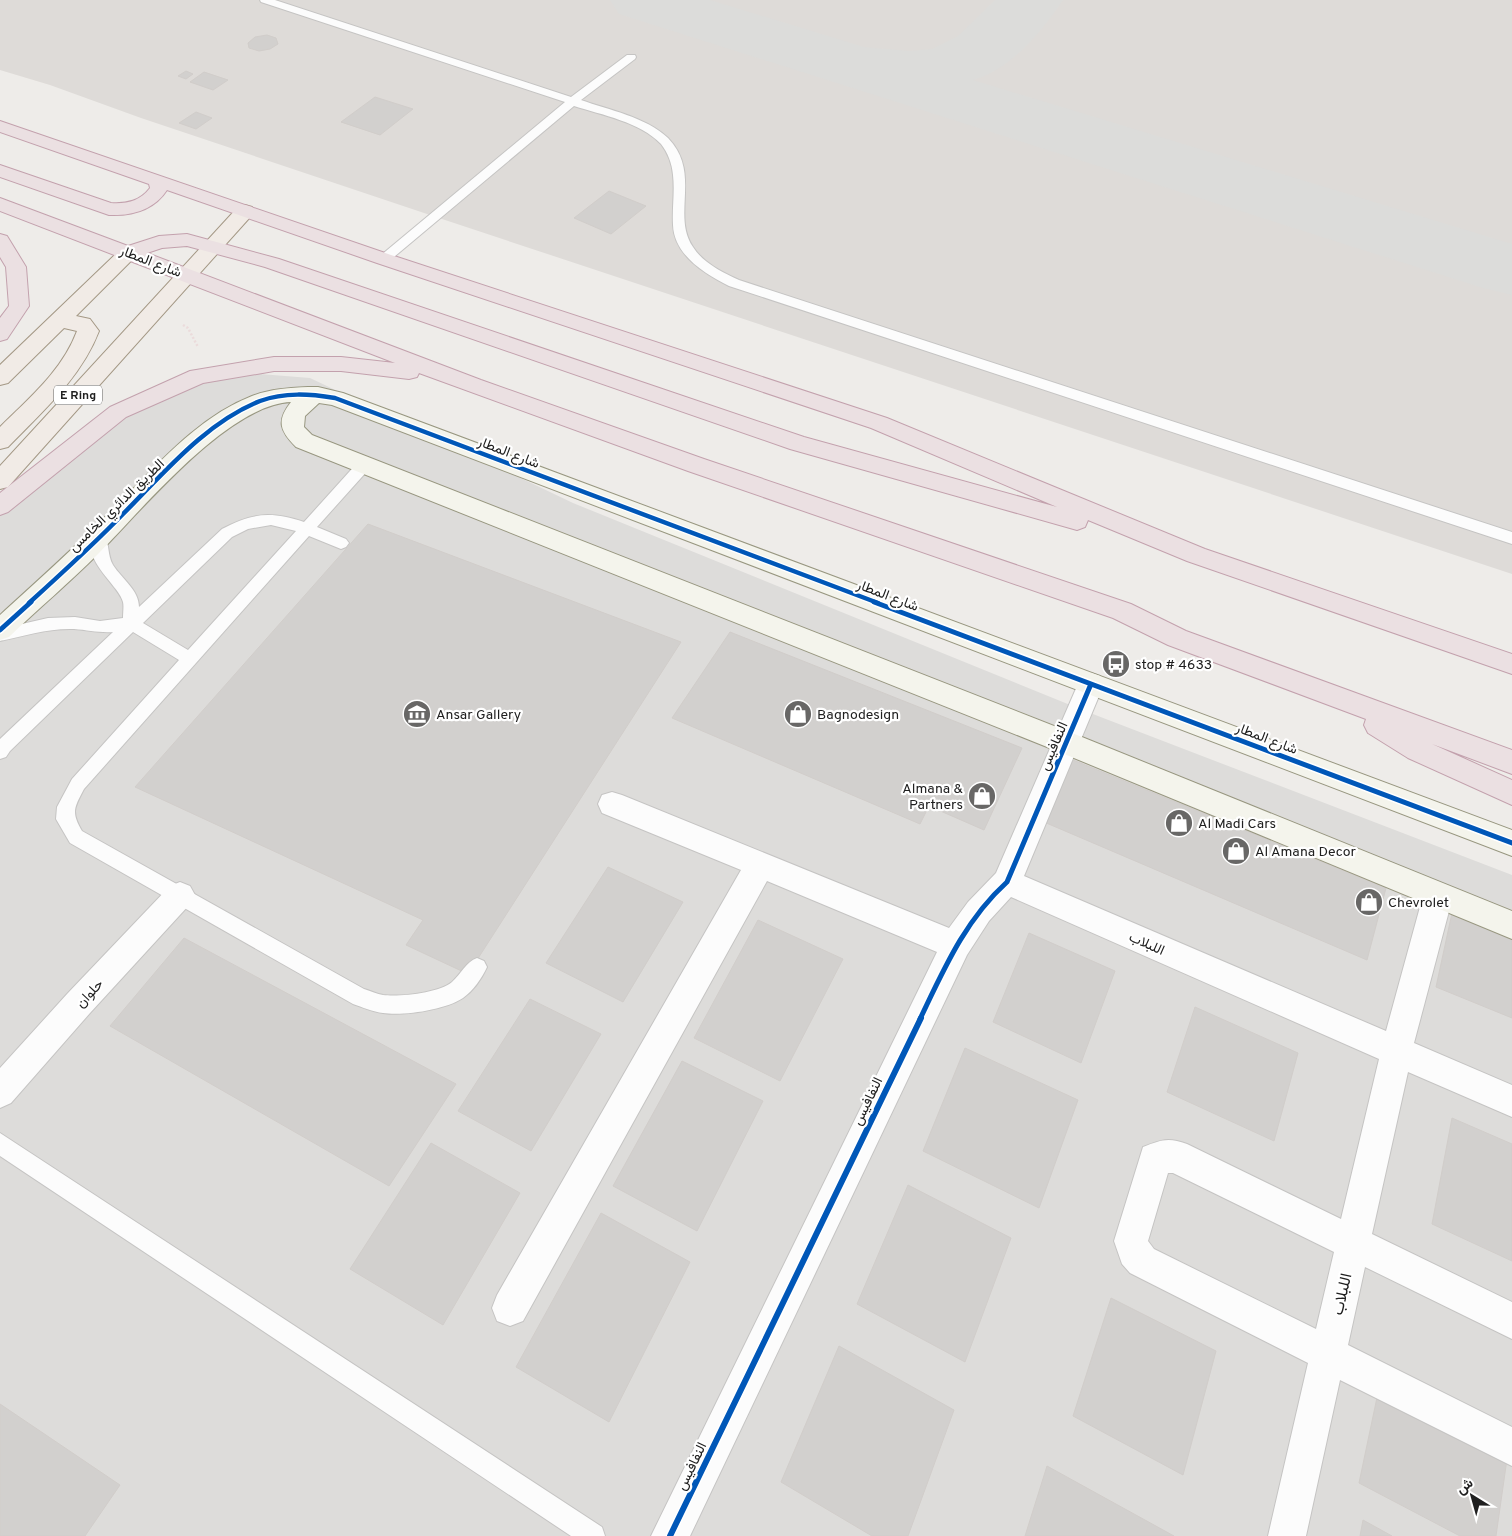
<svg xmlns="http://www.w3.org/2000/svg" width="1512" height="1536" viewBox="0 0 1512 1536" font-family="Overpass,Vazirmatn,sans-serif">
<rect width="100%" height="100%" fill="#eeece9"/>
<path fill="#dddcda" d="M260,374L310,378L573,503L1085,711L1512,875V1536H0V495L93,419L143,395L180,382Z"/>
<path fill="#dedbd8" d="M0,0H1512V574L436,217L141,118L50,85L0,70Z"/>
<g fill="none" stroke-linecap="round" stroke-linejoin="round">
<path fill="#dcdcda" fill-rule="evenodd" d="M610,0H710L864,47L909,51L932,49L958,36L995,0H1063C1041,32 1012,69 973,80L1512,244V295L1483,288L619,14Z"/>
</g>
<path fill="#d2d0ce" stroke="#d1cdca" d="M267,35L276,38L278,44L270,49L259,51L249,48L248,43L255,37Z
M186,71L193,74L186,79L178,76Z
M204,72L228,80L213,90L190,82Z
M375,97L413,109L380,135L341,122Z
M196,112L212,118L196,129L179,123Z
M609,191L646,206L611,234L574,218Z
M368,524L681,642L468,974L406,945L423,920L135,787Z
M730,632L1022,748L984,830L929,806L920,824L672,718Z
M1073,760L1386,888L1367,960L1044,822Z
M608,867L683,902L623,1002L546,963Z
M1452,913L1512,937V1018L1436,987Z
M758,920L843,959L780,1081L694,1038Z
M1029,933L1115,971L1081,1063L993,1022Z
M184,938L456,1084L389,1186L110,1026Z
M530,999L601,1034L531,1151L458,1111Z
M1195,1007L1298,1053L1274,1141L1167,1092Z
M965,1048L1078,1100L1039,1208L923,1151Z
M682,1061L763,1101L697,1231L613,1186Z
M1452,1118L1512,1144V1261L1432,1224Z
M431,1143L520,1193L443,1325L350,1269Z
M908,1185L1011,1238L965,1362L857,1304Z
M601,1213L690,1262L609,1422L516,1367Z
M1111,1298L1216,1351L1183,1475L1073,1416Z
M839,1346L954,1410L908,1536H872L781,1482Z
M1379,1388L1508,1452L1496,1536H1460L1359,1483Z
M0,1404L120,1485L85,1536H0Z
M1047,1466L1174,1536H1025Z
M1363,1520L1392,1536H1360Z"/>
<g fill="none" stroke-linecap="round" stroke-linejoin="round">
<defs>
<path id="lane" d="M260,0H275L571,97L627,55H635L636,57L635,59L581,100C609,110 646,117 668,138C702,173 671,215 693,247C703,263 722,272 739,280L1512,532V544L729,286C705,274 674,255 673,225C672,208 675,192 673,175C672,164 668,153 661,144C640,122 602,115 574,106L388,262H380L378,259L380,256L565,102L261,2Z
M364,460L369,461L371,465L369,469L317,527L346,539L349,543L346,547L341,549L309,536L84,789C74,808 71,812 82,831L364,989C371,991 377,994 383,995C400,997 439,993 452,982C461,974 466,962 477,958L484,961L487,967C482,978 473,991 463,998C445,1010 404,1016 383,1013C373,1012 362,1007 353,1004L70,843L56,819L57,807L72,779L179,660L133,632L10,751L6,757L0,759V739L113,632C99,633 88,630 74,629C49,628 24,636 0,641V629L48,618L75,617L100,621L123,618C123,613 124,606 123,602C119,585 80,560 94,535L99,533L104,535C110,544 107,555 113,565C122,579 139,590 139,607L222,529C252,513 271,511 304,522L359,461ZM271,525L296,531L188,650L143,623L232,537L248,529Z
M0,1133L602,1527L605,1536H571L0,1156Z"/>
<path id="street" d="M1091,673L1100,676L1104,684L1024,876L1386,1031L1423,896L1428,887L1438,883L1448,887L1453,896L1414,1043L1512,1085V1117L1408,1072L1372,1234L1512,1302V1339L1365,1267L1348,1345L1512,1427V1466L1340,1380L1306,1536H1268L1308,1363L1130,1273L1122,1264L1114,1241L1143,1147C1161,1140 1168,1137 1187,1144L1341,1219L1379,1059L1011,897L989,921L967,955L690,1536H651L937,952L767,881L523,1321L510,1326L497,1321L492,1308L497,1295L741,870L602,813L598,804L602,795L612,792L622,795L949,928L968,902L996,873L1078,684L1082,676ZM1168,1173H1173L1334,1252L1316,1329L1154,1249L1148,1241Z
M180,882L190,886L195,895L190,904L90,1013L11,1103L0,1108V1068L68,993L170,886Z"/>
<path id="secondary" d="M308,387H318L343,393L1512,830V856L332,405L319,403L305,416L304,427L312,435L1077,735L1512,911V939L1057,751L296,447C280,431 276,421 291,402C227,405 142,510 98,554C69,583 38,609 9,637L0,640V615C36,582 72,550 106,516C151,473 193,419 252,396C270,389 289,388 308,387Z"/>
<path id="primary" d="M245,205L252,207L255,211L252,215L8,487L0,489V466L238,207Z
M128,247L135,249L138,253L135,257L76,316L90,319L99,331C81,378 42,412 8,447L0,449V427C29,398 62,371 77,331L64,328L8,383L0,385V365L121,249Z"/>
<path id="highway" d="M0,121L391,255L887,418L1205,549L1512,654V674L1187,561L1088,520L1085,527L1077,530L790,449L265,267L187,246L162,248L147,253L481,380L704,459L1131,604L1186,631L1512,750V774L1432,744L1512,780V805L1408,758L1368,733L1364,725L1366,719L1168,645L1113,618L688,471L419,373L417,377L409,379L341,371H274L203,383L126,417L8,512L0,515V493L110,407L190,371L274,357H341L395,363L0,211V198L128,246L159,236L187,234L279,259L804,437L1057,507L871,428L377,263L167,190C154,210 132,216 109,215L0,177V165L111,203C127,204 140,201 150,188L149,184L0,132Z
M0,234L7,236L26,267L29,306L7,339L0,341V318L9,306L6,267L0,257Z"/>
</defs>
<use href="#lane" stroke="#c5c4c3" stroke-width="2"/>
<use href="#street" stroke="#c5c4c3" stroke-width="2"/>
<use href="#secondary" stroke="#989780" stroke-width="2"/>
<use href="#primary" stroke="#a49885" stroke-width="2"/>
<use href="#highway" stroke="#c3a1ad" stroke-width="2"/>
<path stroke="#ebdbdb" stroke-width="2.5" stroke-dasharray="2 2" stroke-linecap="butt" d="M183,325L188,328L198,347"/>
<use href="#lane" fill="#fcfcfc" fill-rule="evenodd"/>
<use href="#street" fill="#fcfcfc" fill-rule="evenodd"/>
<use href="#secondary" fill="#f4f4ec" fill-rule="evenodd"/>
<use href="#primary" fill="#f1ebe6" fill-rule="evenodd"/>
<use href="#highway" fill="#ebe0e2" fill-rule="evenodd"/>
<defs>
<path id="cycleway-far2" d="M29,603C61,574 93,545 123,514C164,473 205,423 260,401C285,392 310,394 335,398L878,603"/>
<path id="cycleway-far1" d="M874,602L1512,843
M0,630L31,602
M920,1019C944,969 965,920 1007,882L1091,684"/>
<path id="cycleway" d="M670,1536L921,1018"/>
</defs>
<use href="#cycleway-far2" stroke="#fff" stroke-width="7"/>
<use href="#cycleway-far1" stroke="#fff" stroke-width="8"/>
<use href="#cycleway" stroke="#fff" stroke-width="9"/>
<use href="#cycleway-far2" stroke="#0057b8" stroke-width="4.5"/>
<use href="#cycleway-far1" stroke="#0057b8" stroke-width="5"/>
<use href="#cycleway" stroke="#0057b8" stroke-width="6"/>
</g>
<defs>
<symbol id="bus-disc" viewBox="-11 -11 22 22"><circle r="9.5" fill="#686766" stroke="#fff"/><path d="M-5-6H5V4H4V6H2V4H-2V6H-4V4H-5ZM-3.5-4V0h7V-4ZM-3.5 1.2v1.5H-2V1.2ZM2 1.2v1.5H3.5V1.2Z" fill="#fff"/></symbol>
<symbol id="museum-disc" viewBox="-11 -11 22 22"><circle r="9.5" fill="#686766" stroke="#fff"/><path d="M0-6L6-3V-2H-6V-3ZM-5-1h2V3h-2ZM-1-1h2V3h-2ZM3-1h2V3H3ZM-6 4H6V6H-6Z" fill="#fff"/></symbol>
<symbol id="shop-disc" viewBox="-11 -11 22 22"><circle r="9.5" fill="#686766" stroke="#fff"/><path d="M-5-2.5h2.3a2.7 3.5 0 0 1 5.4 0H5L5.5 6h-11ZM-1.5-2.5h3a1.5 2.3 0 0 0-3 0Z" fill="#fff"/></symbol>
</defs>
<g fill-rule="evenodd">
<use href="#bus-disc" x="1100" y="648" width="32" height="32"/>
<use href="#museum-disc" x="401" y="698" width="32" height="32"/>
<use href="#shop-disc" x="782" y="698" width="32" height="32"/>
<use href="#shop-disc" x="966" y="780" width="32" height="32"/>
<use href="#shop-disc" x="1163" y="807" width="32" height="32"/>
<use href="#shop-disc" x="1220" y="835" width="32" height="32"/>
<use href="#shop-disc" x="1353" y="886" width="32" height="32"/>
</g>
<g text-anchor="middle" stroke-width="4.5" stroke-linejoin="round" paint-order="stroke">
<rect fill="#fff" stroke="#636363" stroke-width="1" x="54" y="385.5" width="48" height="19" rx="4"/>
<g font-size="12" font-weight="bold" fill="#202020">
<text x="78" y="399">E Ring</text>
</g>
<g font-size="14" fill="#202020" stroke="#fff">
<text transform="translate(151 261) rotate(21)" y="5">شارع المطار</text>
<text transform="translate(509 452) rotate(21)" y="5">شارع المطار</text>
<text transform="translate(116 505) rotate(-44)" y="5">الطريق الدائري الخامس</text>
<text transform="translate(888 595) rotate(21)" y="5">شارع المطار</text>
<text transform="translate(1267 738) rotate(21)" y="5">شارع المطار</text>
<text transform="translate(1053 746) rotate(-67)" y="5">النفافيس</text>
<text transform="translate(1147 943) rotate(24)" y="5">اللبلاب</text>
<text transform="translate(89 993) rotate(-47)" y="5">حلوان</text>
<text transform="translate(867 1101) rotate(-64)" y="5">النفافيس</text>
<text transform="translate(691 1466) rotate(-64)" y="5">النفافيس</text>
</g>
<g font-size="14" fill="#202020" stroke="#fff" text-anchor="start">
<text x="1135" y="669">stop # 4633</text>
<text x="436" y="719">Ansar Gallery</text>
<text x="817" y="719">Bagnodesign</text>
<text x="963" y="793" text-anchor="end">Almana &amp;<tspan x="963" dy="16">Partners</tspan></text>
<text x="1198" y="828">Al Madi Cars</text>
<text x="1255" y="856">Al Amana Decor</text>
<text x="1388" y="907">Chevrolet</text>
</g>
<g font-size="16" fill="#202020" stroke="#fff">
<text transform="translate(1341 1294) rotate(-77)" y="6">اللبلاب</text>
</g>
</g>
<g transform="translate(1472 1496) rotate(323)" stroke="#ffffff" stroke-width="4" paint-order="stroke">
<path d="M0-4L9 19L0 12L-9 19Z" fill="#202020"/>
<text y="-8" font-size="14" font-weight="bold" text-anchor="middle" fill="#202020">ش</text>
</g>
</svg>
